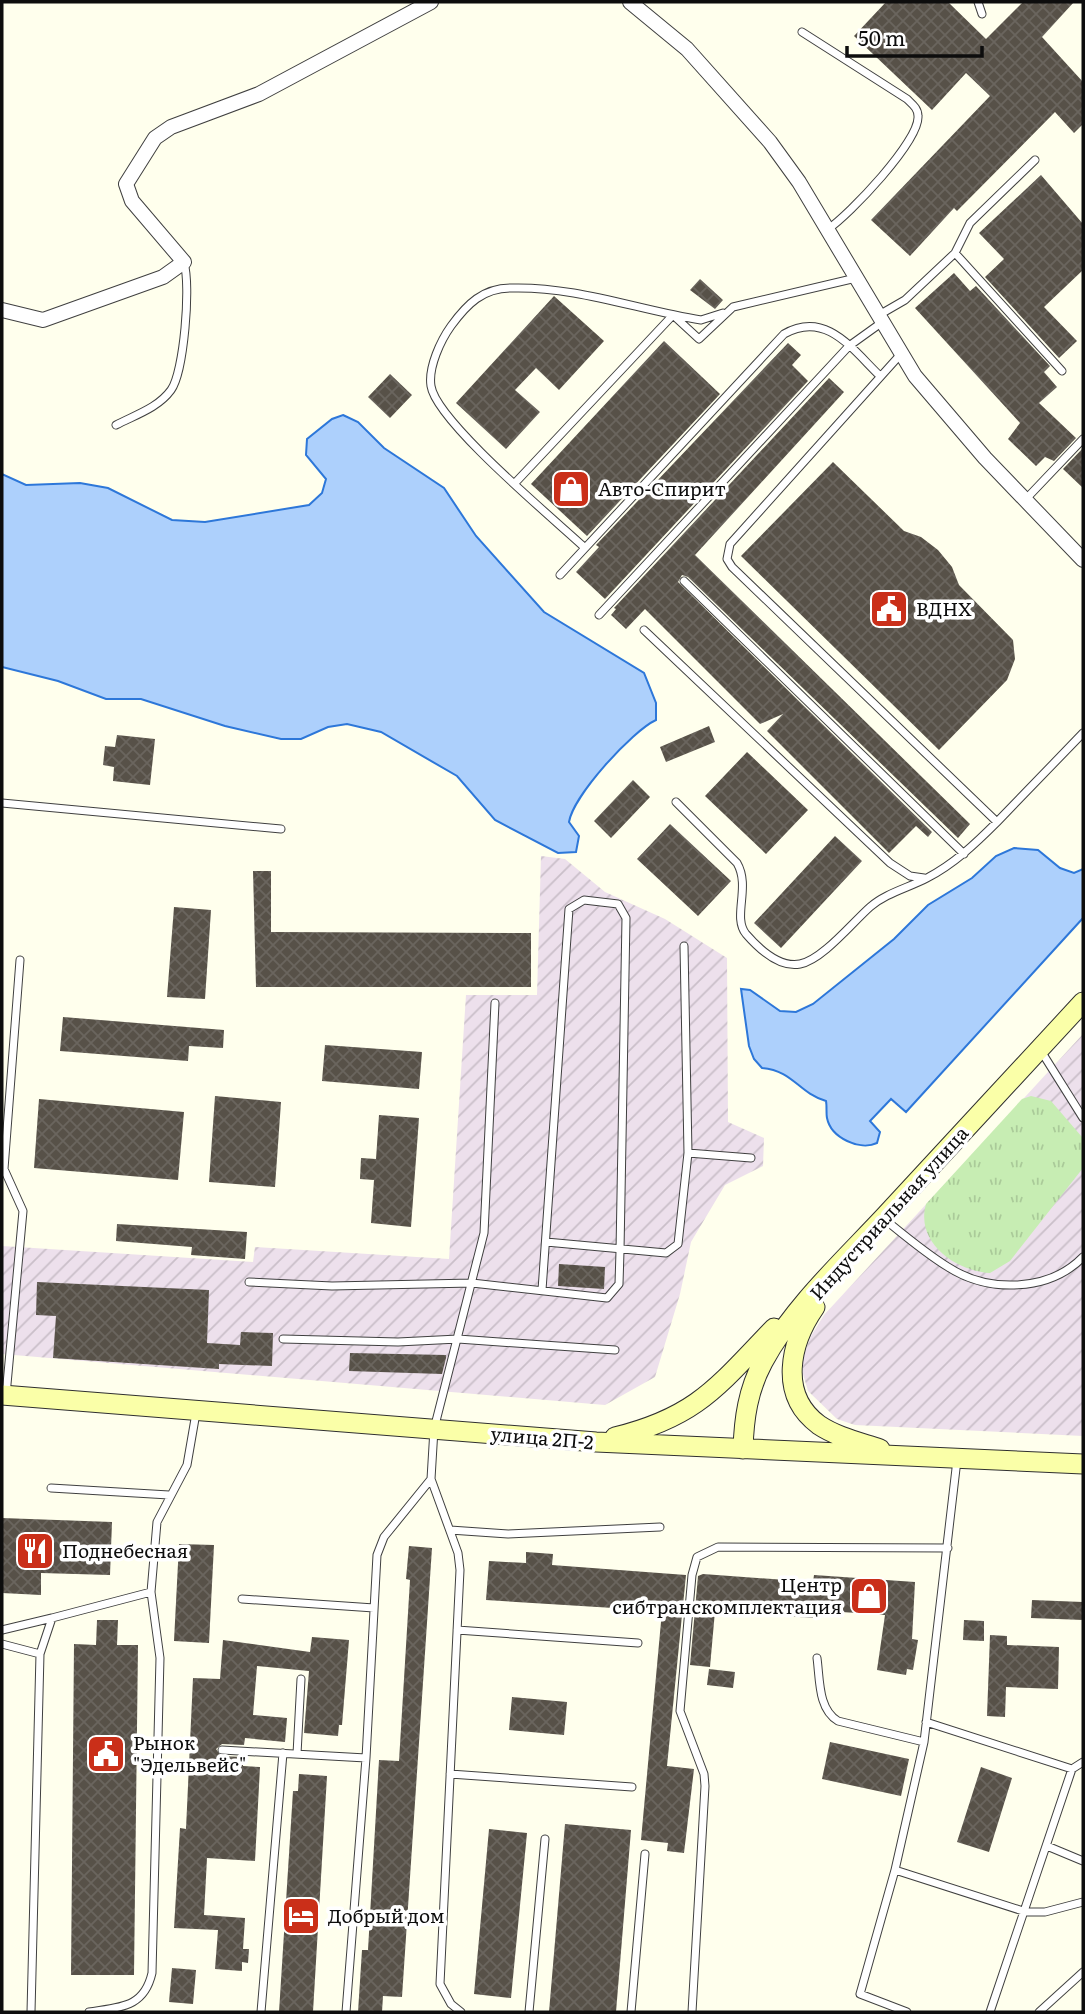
<svg xmlns="http://www.w3.org/2000/svg" width="1085" height="2014" viewBox="0 0 1085 2014" font-family="Literata,serif">
<defs>
<pattern id="industrial-furrows" width="10" height="10" patternUnits="userSpaceOnUse" patternTransform="scale(1.75)"><rect width="10" height="10" fill="#ede0ec"/><path d="M-1 1l2-2M0 10L10 0M9 11l2-2" fill="none" stroke="#cabfc9"/></pattern>
<pattern id="grass-tufts" width="24" height="20" patternUnits="userSpaceOnUse" patternTransform="scale(1.75)"><rect width="24" height="20" fill="#c7edb3"/><path d="M3 7l-1-3M5 7V3M7 7l1-3M15 17l-1-3M17 17v-4M19 17l1-3" fill="none" stroke="#aaca99"/></pattern>
<pattern id="building-cross-hatch" width="8" height="8" patternUnits="userSpaceOnUse" patternTransform="scale(1.75)"><rect width="8" height="8" fill="#575148"/><path d="M0 0l8 8M0 8l8-8" fill="none" stroke="#6a655e"/></pattern>
</defs>
<rect width="100%" height="100%" fill="#ffffed"/>
<path fill="url(#industrial-furrows)" d="M541,856L565,859L605,892L665,919L727,958L728,1122L764,1138L763,1166L725,1185L691,1242L680,1294L655,1377L605,1405L2,1354V1246L253,1262L255,1247L449,1259L466,995H537Z
M1083,1034V1436L855,1425L837,1419L808,1391L803,1374V1357L811,1336L824,1315Z"/>
<path fill="url(#grass-tufts)" d="M1031,1096L1051,1101L1082,1137L1083,1168L1010,1261L990,1273C955,1271 915,1242 926,1204L1022,1099Z"/>
<path fill="#add0fc" stroke="#2d77d9" stroke-width="2" d="M343,415L358,422L384,448L444,488L476,536L544,612L644,673L656,703V720C632,731 573,796 569,822L579,836L576,852L558,853L495,820L457,776L381,732L347,724L328,727L301,739H281L225,726L141,699H106L58,681L2,667V474L26,485L80,483L108,488L172,520L205,522L309,505L322,493L326,479L306,455L307,439L332,419Z
M1014,848L1038,850L1060,868L1074,873L1083,869V918L906,1112L891,1099L870,1121L880,1132L877,1143C860,1151 831,1138 827,1118C826,1113 827,1106 826,1101C797,1092 794,1071 762,1068L754,1059L749,1046L741,989L750,990L780,1011L796,1012L813,1004L894,939L928,905L972,878L996,856Z"/>
<path fill="url(#building-cross-hatch)" d="M886,2H948L986,39L1023,2H1074L1042,37L1083,82V124L1074,133L1055,112L957,211L954,208L910,256L871,220L990,96L966,73L932,110L854,36Z
M1041,175L1083,224V270L1044,307L1077,341L1059,358L985,277L1004,259L979,233Z
M954,273L970,291L976,286L1050,366L1044,372L1057,387L1039,403L1076,438L1054,461L1045,457L1036,466L1008,439L1020,423L915,308Z
M700,279L723,300L715,309L690,290Z
M554,296L604,341L559,390L536,368L515,390L540,412L506,449L456,403Z
M664,341L720,394L587,536L531,484Z
M788,343L801,355L792,365L808,381L605,599L576,572L599,547L596,545Z
M390,374L412,395L390,418L368,397Z
M829,378L844,392L695,555L970,824L958,838L688,577L682,575L678,582L932,832L928,837L916,826L889,853L767,731L783,714L760,724L645,609L626,629L611,615L616,609L614,608Z
M1083,448V488L1063,469Z
M833,462L904,531L921,537L938,550L952,567L959,585L1013,640L1015,659L1007,680L939,750L741,556Z
M709,726L715,742L666,762L660,747Z
M117,735L155,739L150,785L113,781L114,767L103,765L105,746L115,747Z
M747,752L808,810L766,854L705,796Z
M633,780L650,797L611,838L594,821Z
M670,824L731,881L698,916L637,859Z
M835,836L862,861L781,948L754,923Z
M253,871H271V932L531,933V987H256Z
M174,907L211,910L205,999L167,997Z
M63,1017L224,1030L223,1048L189,1046L188,1061L60,1051Z
M325,1045L422,1052L419,1089L322,1081Z
M215,1096L281,1102L275,1187L209,1182Z
M39,1099L184,1112L178,1180L34,1168Z
M379,1115L419,1118L411,1227L371,1223L374,1180L360,1179L361,1158L376,1159Z
M117,1224L247,1232L245,1259L191,1255L192,1247L116,1241Z
M559,1264L605,1267L604,1289L558,1286Z
M37,1282L209,1290L207,1343L240,1345L241,1332L273,1333L272,1366L219,1364V1369L53,1358L56,1316L36,1315Z
M350,1353L446,1355V1358L442,1374L349,1371Z
M2,1518L112,1522L110,1575L41,1573V1595L2,1593Z
M179,1544L214,1545L209,1643L174,1641Z
M409,1546L432,1548L402,1997L383,1996L382,2012H358L362,1950H368L379,1760L399,1761L410,1580L406,1579Z
M526,1552L553,1554L552,1565L686,1575L667,1766L694,1769L684,1853L667,1851L668,1843L641,1840L662,1611L486,1600L489,1561L526,1563Z
M703,1574L813,1582L814,1575L915,1582L912,1639L918,1640L913,1670L907,1669L906,1675L877,1670L885,1615L813,1610V1618L715,1611L710,1667L690,1665L698,1576Z
M1032,1600L1083,1602V1620L1031,1618Z
M97,1620H118L117,1645H138L134,1975H71L74,1644L96,1645Z
M964,1620L984,1621V1641L963,1640Z
M990,1635L1007,1636V1645L1059,1647L1058,1689L1006,1687L1005,1717L987,1716Z
M312,1637L349,1640L342,1725H339L338,1736L304,1733L309,1671L257,1666L253,1715L287,1718L285,1742L245,1738L244,1745L222,1744L216,1749L221,1756L243,1757V1766L260,1767L255,1861L207,1858L204,1915L245,1918L243,1949H249L248,1963L242,1962V1971L215,1969L218,1930L174,1928L180,1828L186,1829L193,1678L220,1679L223,1640L310,1652Z
M709,1669L735,1672L733,1688L707,1685Z
M512,1697L567,1702L564,1735L509,1730Z
M830,1742L909,1759L901,1796L822,1779Z
M981,1767L1012,1778L989,1852L957,1842Z
M299,1774L327,1776L313,2012H279L293,1791H298Z
M565,1824L631,1830L616,2012H549Z
M489,1829L527,1833L511,1998L474,1994Z
M172,1968L196,1970L193,2004L169,2002Z"/>
<g fill="none" stroke-linecap="round" stroke-linejoin="round">
<defs>
<path id="service" d="M978,2L982,14
M802,32L907,99C912,104 918,108 918,116C920,141 849,215 828,229
M955,253L1062,371
M879,315L905,300L955,253L970,223L1035,160
M900,355L730,544L727,559L732,567L997,822L1083,733
M116,425C135,415 158,408 171,390C184,372 191,285 184,263
M515,483L673,315L699,339L733,307L856,278
M1025,500L1083,439
M584,547C554,519 436,421 431,386C428,367 441,340 451,326C467,304 483,288 511,288C576,286 638,310 701,320L723,313
M560,575L784,334C826,310 852,349 880,376
M684,581L964,854
M599,615L849,346L881,323
M644,630L890,863L910,876L924,878
M676,802L737,863C751,887 732,917 746,934C759,949 779,968 800,964C822,960 852,923 870,907C886,893 908,888 927,878C954,864 975,844 997,822
M2,803L281,829
M1041,1051L1083,1118
M688,1153L751,1158
M883,1218C904,1235 925,1253 948,1267C988,1293 1049,1292 1083,1257
M546,1242L666,1253L678,1244L688,1153L684,946
M249,1282L332,1286L472,1283L607,1298L619,1284L620,1251L626,918L618,904L584,900L569,909L542,1290
M283,1339L398,1342L458,1339L615,1350
M6,1395L23,1211L4,1169L20,960
M957,1460L924,1742L895,1870L1026,1912H1045L1083,1902
M431,1479L458,1553L460,1570L440,1984L451,2004L461,2012
M51,1488L169,1495
M450,1530L508,1534L660,1527
M242,1599L374,1608
M52,1618L151,1592
M2,1630L52,1618L40,1654L31,2012
M457,1630L638,1643
M2,1644L40,1654
M817,1658C820,1680 818,1709 838,1721L924,1742
M926,1722L1072,1769L990,2012
M222,1750L366,1758
M297,1754L301,1679
M1072,1769L1083,1762
M450,1774L632,1787
M1047,1846L1083,1861
M895,1870L860,1994L907,2012
M89,2012C120,2007 144,2008 152,1973L160,1658L151,1592L157,1522L187,1465L196,1413
M261,2012L283,1753
M346,2012L366,1758L377,1555L384,1537L431,1479L434,1429L484,1233L495,1003
M529,2012L545,1839
M631,2012L645,1854
M692,2012L705,1786L704,1774L680,1711L692,1575L697,1557L718,1547L948,1548
M1039,2012L1083,1972"/>
<path id="minor" d="M630,2L687,49L770,142L799,182L915,376L985,458L1083,560
M2,310L43,320L163,277L184,262L132,201L126,184L155,138L171,127L259,94L431,2"/>
<path id="secondary" d="M815,1307C790,1343 778,1395 819,1425C837,1437 859,1442 880,1449
M2,1395L596,1442L1083,1464
M615,1437C697,1417 718,1386 774,1328
M743,1449C744,1418 748,1390 763,1362C792,1308 843,1261 885,1216C951,1145 1017,1073 1083,1002"/>
</defs>
<use href="#service" stroke="#404040" stroke-width="9"/>
<use href="#minor" stroke="#404040" stroke-width="16"/>
<use href="#secondary" stroke="#2f2f2f" stroke-width="21"/>
<use href="#service" stroke="#fff" stroke-width="7"/>
<use href="#minor" stroke="#fff" stroke-width="14"/>
<use href="#secondary" stroke="#faffa8" stroke-width="19"/>
</g>
<defs>
<symbol id="shop-square" viewBox="-11 -11 22 22"><rect x="-9" y="-9" width="18" height="18" rx="4" fill="#ca2f19" stroke="#fff"/><path d="M-5-2.5h2.3a2.7 3.5 0 0 1 5.4 0H5L5.5 6h-11ZM-1.5-2.5h3a1.5 2.3 0 0 0-3 0Z" fill="#fff"/></symbol>
<symbol id="civic-square" viewBox="-11 -11 22 22"><rect x="-9" y="-9" width="18" height="18" rx="4" fill="#ca2f19" stroke="#fff"/><path d="M-.6-6.5H3V-4.5H.6V-3L4-1V1h2V6H-6V1h2V-1L-.6-3ZM-1.2 2.5V6h2.4V2.5Z" fill="#fff"/></symbol>
<symbol id="restaurant-square" viewBox="-11 -11 22 22"><rect x="-9" y="-9" width="18" height="18" rx="4" fill="#ca2f19" stroke="#fff"/><path d="M-5-6h1v4h1v-4h1v4h1v-4h1v5L-1.5 .5V6h-2V.5L-5-1ZM5-6V6H3V1.5H1.5Q1.5-4 5-6Z" fill="#fff"/></symbol>
<symbol id="hotel-square" viewBox="-11 -11 22 22"><rect x="-9" y="-9" width="18" height="18" rx="4" fill="#ca2f19" stroke="#fff"/><path d="M-6-4.5h1.5V1H6V5H4.5V3h-9V5H-6ZM-4 0a1.8 1.8 0 1 1 3.6 0ZM.5 0V-2.5h3Q6-2.5 6 0Z" fill="#fff"/></symbol>
</defs>
<g fill-rule="evenodd">
<use href="#shop-square" x="549" y="467" width="44" height="44"/>
<use href="#civic-square" x="867" y="587" width="44" height="44"/>
<use href="#restaurant-square" x="13" y="1529" width="44" height="44"/>
<use href="#shop-square" x="847" y="1574" width="44" height="44"/>
<use href="#civic-square" x="84" y="1732" width="44" height="44"/>
<use href="#hotel-square" x="279" y="1894" width="44" height="44"/>
</g>
<g text-anchor="middle" stroke-width="7" stroke-linejoin="round" paint-order="stroke">
<g font-size="19" fill="#0d0d0d" stroke="#fff" text-anchor="start">
<text x="598" y="496">Авто-Спирит</text>
<text x="916" y="616">ВДНХ</text>
<text x="62" y="1558">Поднебесная</text>
<text x="842" y="1592" text-anchor="end">Центр<tspan x="842" dy="22">сибтранскомплектация</tspan></text>
<text x="133" y="1750">Рынок<tspan x="133" dy="22">"Эдельвейс"</tspan></text>
<text x="328" y="1923">Добрый дом</text>
</g>
<g font-size="19" fill="#0d0d0d" stroke="#fff">
<text transform="translate(889 1213) rotate(-48)" y="7">Индустриальная улица</text>
<text transform="translate(542 1438) rotate(5)" y="7">улица 2П-2</text>
</g>
</g>
<rect width="1085" height="2014" fill="none" stroke="#0d0d0d" stroke-width="7"/>
<path d="M847 46v10h135v-10" fill="none" stroke="#0d0d0d" stroke-width="3.5"/>
<text x="858" y="46" font-size="21" fill="#0d0d0d" stroke="#ffffff" stroke-width="5" paint-order="stroke">50 m</text>
</svg>
